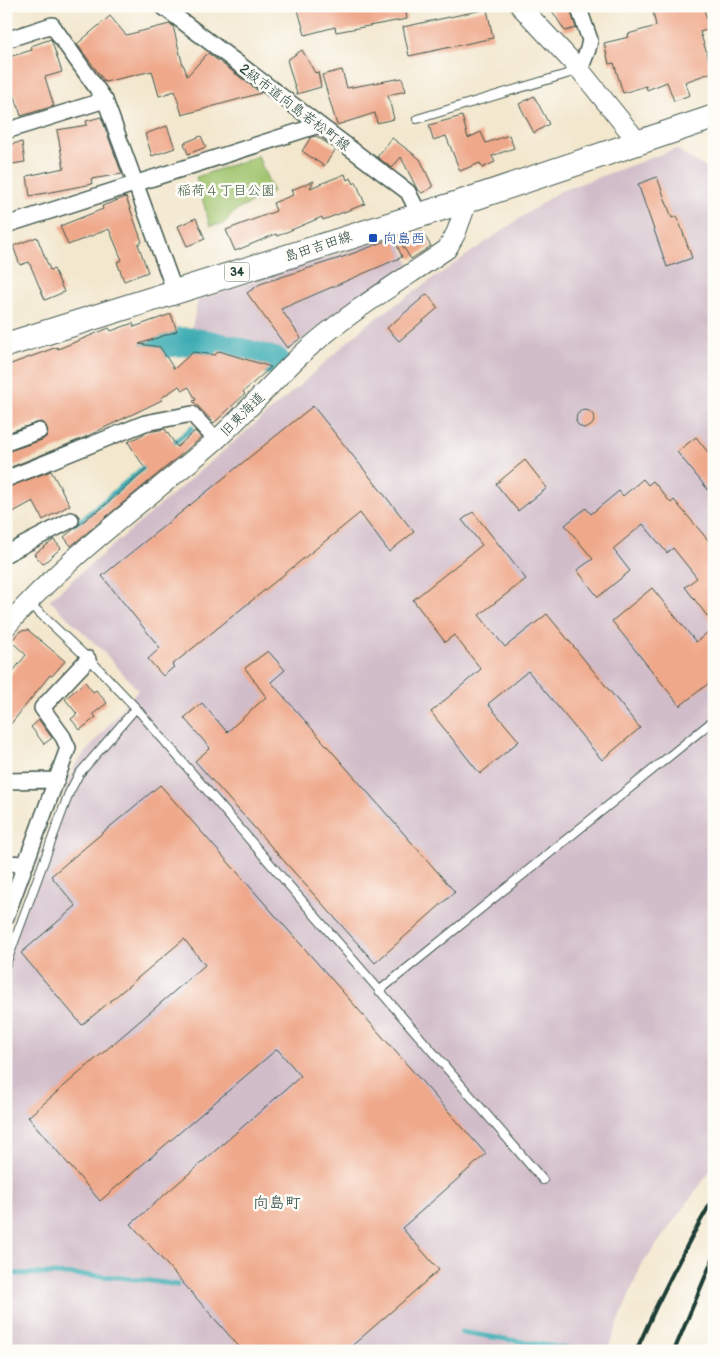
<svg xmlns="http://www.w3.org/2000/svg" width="720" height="1357" viewBox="0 0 720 1357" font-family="'Balsamiq Sans','Klee One',sans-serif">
<rect width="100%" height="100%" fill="#fdfcf7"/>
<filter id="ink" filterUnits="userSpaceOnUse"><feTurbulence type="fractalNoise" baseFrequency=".02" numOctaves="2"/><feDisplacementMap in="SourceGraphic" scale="10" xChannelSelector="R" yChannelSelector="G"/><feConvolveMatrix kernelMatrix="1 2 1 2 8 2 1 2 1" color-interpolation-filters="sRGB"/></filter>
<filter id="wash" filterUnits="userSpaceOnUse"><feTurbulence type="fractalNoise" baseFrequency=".0096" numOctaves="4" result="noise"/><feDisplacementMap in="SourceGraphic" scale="20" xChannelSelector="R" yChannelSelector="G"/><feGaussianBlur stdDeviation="1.12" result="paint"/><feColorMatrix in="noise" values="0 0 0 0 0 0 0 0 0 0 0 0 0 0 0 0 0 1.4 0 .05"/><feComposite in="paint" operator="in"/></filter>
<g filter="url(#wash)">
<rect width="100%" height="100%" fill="#f3e7ce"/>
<path fill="#d1bdc9" d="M676,149L714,173V1166L641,1266L607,1351H6V949L75,765L138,690L101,649L49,600L298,387L366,325L558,192Z
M397,235L409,264L327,320L281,357L191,332L198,300Z"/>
<path fill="#a2c56f" stroke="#608152" d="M258,156L273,192L237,210L223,224L210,226L196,177Z"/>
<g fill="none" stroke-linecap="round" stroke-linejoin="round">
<path stroke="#3aacb3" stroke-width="5" d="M169,447L192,428
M74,524L84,518L149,463
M6,1274C64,1273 119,1275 177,1285
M461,1332L575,1350"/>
<path stroke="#3aacb3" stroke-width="29" d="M116,358C135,349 169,340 190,342C219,345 248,354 276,362"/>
</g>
<g id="blocks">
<path fill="#efa88a" d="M297,6H321L322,11L346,6H405L407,19L336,32L335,27L305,35Z
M549,6H569L576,28L565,31Z
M652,6H703L710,29L700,32L713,72L685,82L690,95L674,101L667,82L647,90L646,86L623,93L614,63L609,64L604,43L629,37L628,34L656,26Z
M487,9L493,38L409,56L403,27Z
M110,16L126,35L170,24L173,26L183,66H184L187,76L208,53L261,93L182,115L175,91L159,96L152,71L105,82L77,44Z
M51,39L62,72L45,77L54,106L21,116L14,93L6,95V58L32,50L31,46Z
M302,50L315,73L318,72L321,87L297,94L287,60Z
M342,70L347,88L402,78L406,91L388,95L394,119L377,123L375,113L337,125L322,75Z
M534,96L549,124L534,133L519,104Z
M462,116L468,138L481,132L486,143L509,135L514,148L492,156L495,162L482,168L480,163L460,171L446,136L433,140L429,125Z
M101,117L122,174L91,179L92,184L30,196L27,176L64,168L57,130L87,125L86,121Z
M167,126L175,148L152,156L145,134Z
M201,136L206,147L188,154L184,143Z
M316,136L336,149L324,166L302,151L311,137Z
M392,138L420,159L433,187L422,193L417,189L401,157L392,168L377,157Z
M22,142L25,162L6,165V145Z
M345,174L347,180L351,178L354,184L356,182L365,204L323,220L322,217L277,236L276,234L235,251L226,230L276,211L273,203L293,195L291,190L314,181L310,188Z
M657,177L672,218L677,216L692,258L667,267L638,184Z
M126,197L142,242L138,244L148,272L124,281L117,262L122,260L109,229L68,245L60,226L103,209L102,206Z
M196,218L205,239L187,246L178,226Z
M422,232L431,246L411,259L402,245Z
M37,237L50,270L54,269L64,292L45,300L29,262L20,265L13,246Z
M394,238L402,257L281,309L301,338L287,348L247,293L260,284L346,256Z
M427,294L438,308L399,341L387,328Z
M171,314L177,331L139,344L160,347L174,369L193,352L215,355L219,351L271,367L243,392L245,394L214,423L193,401L196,400L189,387L183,390L179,386L161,398L162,400L81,439L6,469V452L42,440L46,437L48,432L45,424L40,422L6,433V364H11L57,347L58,349L109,328L111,331L133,323L134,327Z
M313,406L414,532L389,552L360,513L172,665L174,667L163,676L148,659L160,648L102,576Z
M576 419a9 9 0 1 1 18 0a9 9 0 1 1-18 0Z
M165,429L177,447L195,431L201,438L71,546L64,537L96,511L97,512L146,470L128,442L148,432Z
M696,437L714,460V497L677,452Z
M525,460L547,488L518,511L496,484Z
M51,471L70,505L43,520L33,501L6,516V488Z
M643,479L648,485L653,481L671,503L674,500L714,547V625L685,587L697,578L673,548L667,553L643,524L613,549L630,571L598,597L577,570L593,559L565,525L586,508L591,514L619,491L623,496Z
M473,512L526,579L479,615L505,647L547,614L640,728L602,760L528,671L488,704L519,741L480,774L431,712L481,669L454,635L445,642L413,600L482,545L462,520Z
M54,540L61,548L43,564L34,554Z
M652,588L696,642L714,627V679L680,706L612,621Z
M28,630L65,661L52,676L50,675L6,730V680L26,655L11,641L20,631Z
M268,651L285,670L271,682L455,892L375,963L195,761L210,748L184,718L202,703L227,732L266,697L245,668Z
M85,682L93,692L96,690L107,703L93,714L96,717L80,730L71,719L77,714L65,699Z
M39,720L52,738L44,744L31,727Z
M160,785L486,1154L402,1228L439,1270L346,1351H243L131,1224L301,1076L277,1049L100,1201L28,1117L205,965L184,939L82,1025L21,953L76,906L51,876Z"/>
</g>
</g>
<g filter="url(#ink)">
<use href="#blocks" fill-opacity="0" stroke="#3f564b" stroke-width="1"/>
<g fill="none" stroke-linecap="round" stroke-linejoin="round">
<defs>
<path id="service" d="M417,119L580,70
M29,603L96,666L136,708L543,1180
M6,964L69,793L79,774L136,708
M379,991L714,720"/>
<path id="minor" d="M162,6L408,192L419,214
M578,6L590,40L588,49L580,70
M6,40L52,25L105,100L175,292
M6,131L105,100
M6,225L319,125
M6,443L39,431
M6,479L145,423L192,414L216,440
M6,554L71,520
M6,781L57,780
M6,863L26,864
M6,917L68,748L63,737L42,708L88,659"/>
<path id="tertiary" d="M520,6L580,70L638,142
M6,627C67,556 144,502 215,441C249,411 277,375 312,345C354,309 402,280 447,249L456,233L468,200"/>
<path id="primary" d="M6,345L468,200L714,117"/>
</defs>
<use href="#service" stroke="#3f564b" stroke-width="10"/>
<use href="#minor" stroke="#3f564b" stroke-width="18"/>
<use href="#tertiary" stroke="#3f564b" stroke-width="21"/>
<use href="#primary" stroke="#3f564b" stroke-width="26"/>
<use href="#service" stroke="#fff" stroke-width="8"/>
<use href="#minor" stroke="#fff" stroke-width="15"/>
<use href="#tertiary" stroke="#fff" stroke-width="19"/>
<use href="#primary" stroke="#fff" stroke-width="24"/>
<path stroke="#1f3d34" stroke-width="4" d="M636,1351C659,1298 685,1247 714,1197
M674,1351L714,1256"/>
</g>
</g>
<rect fill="#1a4fb4" stroke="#fdfcf7" stroke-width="2" x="368" y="233" width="10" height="10" rx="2.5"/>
<g text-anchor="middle" stroke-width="5" stroke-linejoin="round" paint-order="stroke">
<rect fill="#fdfcf7" stroke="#62766e" stroke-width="1" x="224.5" y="262.5" width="25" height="19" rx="4"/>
<g font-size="12" font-weight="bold" fill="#1f3d34">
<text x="237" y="276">34</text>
</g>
<g font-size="14" fill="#1f3d34" stroke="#fdfcf7">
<text transform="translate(295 107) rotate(37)" y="5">2級市道向島若松町線</text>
<text transform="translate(318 246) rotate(-18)" y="5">島田吉田線</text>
<text transform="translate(242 414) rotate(-45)" y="5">旧東海道</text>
</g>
<g font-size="14" fill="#405f43" stroke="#fdfcf7">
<text x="226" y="195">稲荷４丁目公園</text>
</g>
<g font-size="14" fill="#164399" stroke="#fdfcf7" text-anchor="start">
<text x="383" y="243">向島西</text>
</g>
<g font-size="16" fill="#1f3d34" stroke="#fdfcf7">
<text x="277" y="1208">向島町</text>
</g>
</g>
<rect width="720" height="1357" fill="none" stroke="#fdfcf7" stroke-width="25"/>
</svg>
